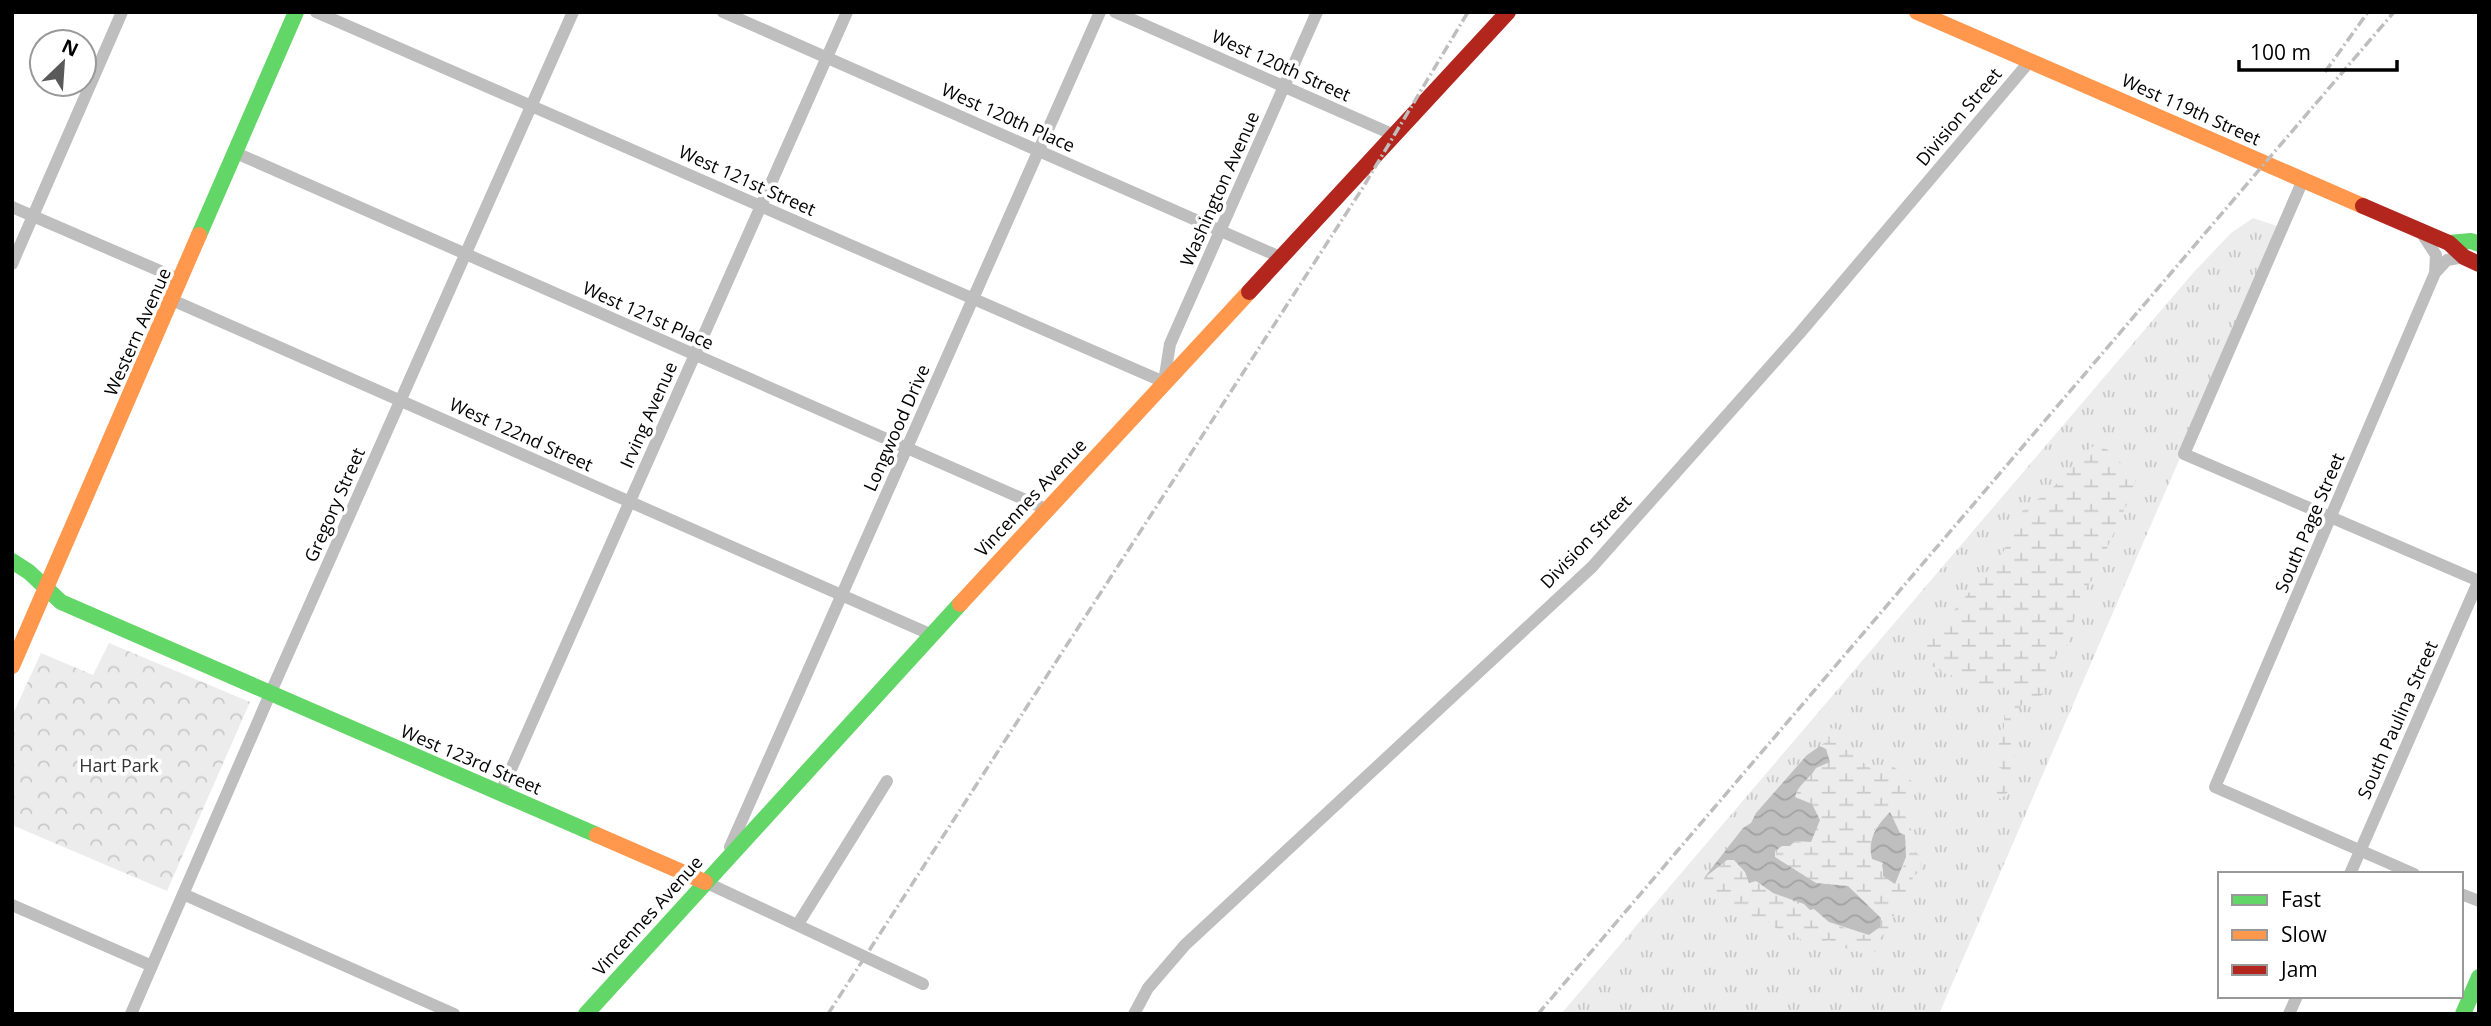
<svg xmlns="http://www.w3.org/2000/svg" width="2491" height="1026" viewBox="0 0 2491 1026" font-family="'Open Sans',sans-serif">
<defs>
<pattern id="grass-tufts" width="24" height="20" patternUnits="userSpaceOnUse" patternTransform="scale(1.75)"><rect width="24" height="20" fill="#ececec"/><path d="M3 7l-1-3M5 7V3M7 7l1-3M15 17l-1-3M17 17v-4M19 17l1-3" fill="none" stroke="#c9c9c9"/></pattern>
<pattern id="wetland-marsh" width="20" height="14" patternUnits="userSpaceOnUse" patternTransform="scale(1.75)"><rect width="20" height="14" fill="#ececec"/><path d="M1 5h8M5 5V1M11 12h8M15 12V8" fill="none" stroke="#c9c9c9"/></pattern>
<pattern id="park-crowns" width="20" height="18" patternUnits="userSpaceOnUse" patternTransform="scale(1.75)"><rect width="20" height="18" fill="#ececec"/><path d="M2 6a3 3 0 1 1 6 0M12 15a3 3 0 1 1 6 0" fill="none" stroke="#c9c9c9"/></pattern>
<pattern id="water-waves" width="16" height="10" patternUnits="userSpaceOnUse" patternTransform="scale(1.75)"><rect width="16" height="10" fill="#bfbfbf"/><path d="M0 5q4-4 8 0t8 0" fill="none" stroke="#a2a2a2"/></pattern>
</defs>
<rect width="100%" height="100%" fill="#fff"/>
<path fill="url(#grass-tufts)" d="M2253,218L2280,227L1939,1014H1561L2193,273L2231,233Z"/>
<path fill="url(#wetland-marsh)" fill-rule="evenodd" d="M2099,445L2108,450L2136,478L2132,493L2093,579L2081,594L2066,650L2058,652L2041,696C1986,707 2036,772 2001,799L1996,797L2002,769L1993,764L2004,727V715L2014,709L2016,703L2008,689L2003,686L1964,684L1925,662L1928,641L1987,571C2011,556 2006,527 2026,507C2031,502 2039,499 2045,495C2061,481 2075,462 2091,447Z
M1828,728L1838,729L1844,748L1874,771L1889,763L1915,784L1911,799L1900,807L1910,817L1913,850L1920,856L1921,870L1913,877L1909,894L1898,904L1890,927L1881,937L1879,947L1871,957C1856,949 1844,951 1829,940L1818,945L1802,943L1798,937L1783,934L1769,922L1746,915L1703,883L1704,878L1727,860H1734L1748,878L1806,908L1814,909C1828,923 1846,929 1864,935L1881,918L1848,886L1816,883L1775,857L1778,848L1795,841L1810,842L1815,834L1795,797C1798,784 1810,780 1815,768L1827,764L1824,747L1820,746L1829,740L1826,732ZM1890,813L1900,833L1905,835L1906,857L1902,871L1883,872L1875,828Z"/>
<path fill="url(#park-crowns)" d="M109,643L250,702L167,891L12,825V716L41,653L93,675Z"/>
<path fill="url(#water-waves)" d="M1820,746L1826,749L1830,762L1816,768C1810,779 1798,784 1795,797L1812,804L1820,820L1811,842L1795,841L1790,846H1782L1775,851V857L1816,883L1848,886L1881,918L1880,927L1869,935L1829,922L1814,909L1810,910L1804,904L1773,893L1756,881L1749,883L1745,872L1734,860H1727L1704,878L1743,828L1751,823L1756,813L1807,755Z
M1890,812L1900,833L1905,835L1906,857L1895,884L1883,876V863L1872,859C1867,839 1877,825 1890,812Z"/>
<g fill="none" stroke-linecap="round" stroke-linejoin="round">
<path stroke="#bebebe" stroke-width="12" d="M316,12L1164,382L1170,344L1317,12
M723,12L1280,257
M1115,12L1394,135
M236,153L1046,509
M2303,180L2184,454L2479,581
M12,207L181,280
M2421,232L2436,255L2435,273
M12,264L122,12
M172,300L932,635
M500,794L847,12
M730,847L1100,12
M2350,874L2479,580
M2414,874L2215,787L2435,273L2447,260L2464,257
M705,882L923,984
M183,894L454,1014
M2461,894L2479,901
M12,905L152,966
M798,924L887,781
M131,1014L270,694L573,12
M1134,1014L1148,988L1185,945L1592,567L1799,334L2030,61
M2289,1014L2297,996"/>
<path stroke="#63d668" stroke-width="16" d="M199,235L296,12
M2449,243L2471,241L2479,244
M12,561L29,572L61,602L597,835
M586,1014L960,604
M2463,1014L2479,977"/>
<path stroke="#ff974d" stroke-width="16" d="M1917,12L2363,206
M960,604L1249,292
M12,666L199,235
M597,835L705,882"/>
<path stroke="#b3261e" stroke-width="16" d="M2363,206L2449,243L2464,257L2479,264
M1249,292L1508,12"/>
<path stroke="#bebebe" stroke-width="3.5" stroke-dasharray="10 3.5 2 3.5" stroke-linecap="butt" d="M2325,72L2368,12
M828,1014L1362,189L1468,12
M1538,1014L2394,12"/>
</g>
<g text-anchor="middle" stroke-width="7" stroke-linejoin="round" paint-order="stroke">
<g font-size="18" fill="#000" stroke="#fff">
<text transform="translate(1281 66) rotate(24)" y="6">West 120th Street</text>
<text transform="translate(2191 110) rotate(24)" y="6">West 119th Street</text>
<text transform="translate(1959 117) rotate(-50)" y="6">Division Street</text>
<text transform="translate(1008 118) rotate(24)" y="6">West 120th Place</text>
<text transform="translate(747 181) rotate(24)" y="6">West 121st Street</text>
<text transform="translate(1220 189) rotate(-66)" y="6">Washington Avenue</text>
<text transform="translate(648 316) rotate(24)" y="6">West 121st Place</text>
<text transform="translate(138 332) rotate(-66)" y="6">Western Avenue</text>
<text transform="translate(649 415) rotate(-66)" y="6">Irving Avenue</text>
<text transform="translate(897 428) rotate(-66)" y="6">Longwood Drive</text>
<text transform="translate(521 435) rotate(24)" y="6">West 122nd Street</text>
<text transform="translate(1031 498) rotate(-47)" y="6">Vincennes Avenue</text>
<text transform="translate(335 505) rotate(-66)" y="6">Gregory Street</text>
<text transform="translate(2310 523) rotate(-67)" y="6">South Page Street</text>
<text transform="translate(1586 542) rotate(-46)" y="6">Division Street</text>
<text transform="translate(2398 720) rotate(-66)" y="6">South Paulina Street</text>
<text transform="translate(471 760) rotate(23)" y="6">West 123rd Street</text>
<text transform="translate(648 916) rotate(-48)" y="6">Vincennes Avenue</text>
</g>
<g font-size="18" fill="#333" stroke="#fff">
<text x="119" y="772">Hart Park</text>
</g>
</g>
<rect width="2491" height="1026" fill="none" stroke="#000000" stroke-width="28"/>
<rect x="2218" y="872" width="245" height="126" fill="#ffffff" stroke="#999999" stroke-width="2"/>
<rect x="2232" y="895" width="35" height="10" fill="#63d668" stroke="#999999" stroke-width="2"/>
<text x="2281" y="907" font-size="21" fill="#000000">Fast</text>
<rect x="2232" y="930" width="35" height="10" fill="#ff974d" stroke="#999999" stroke-width="2"/>
<text x="2281" y="942" font-size="21" fill="#000000">Slow</text>
<rect x="2232" y="965" width="35" height="10" fill="#b3261e" stroke="#999999" stroke-width="2"/>
<text x="2281" y="977" font-size="21" fill="#000000">Jam</text>
<g transform="translate(63 63) rotate(25)"><circle r="33" fill="#ffffff" stroke="#999999" stroke-width="2"/>
<path d="M0-5L12 26L0 18L-12 26Z" fill="#595959"/>
<text y="-10" font-size="19" font-weight="bold" text-anchor="middle" fill="#000000">N</text>
</g>
<path d="M2239 60v10h158v-10" fill="none" stroke="#000000" stroke-width="3.5"/>
<text x="2250" y="60" font-size="21" fill="#000000" stroke="#ffffff" stroke-width="5" paint-order="stroke">100 m</text>
</svg>
